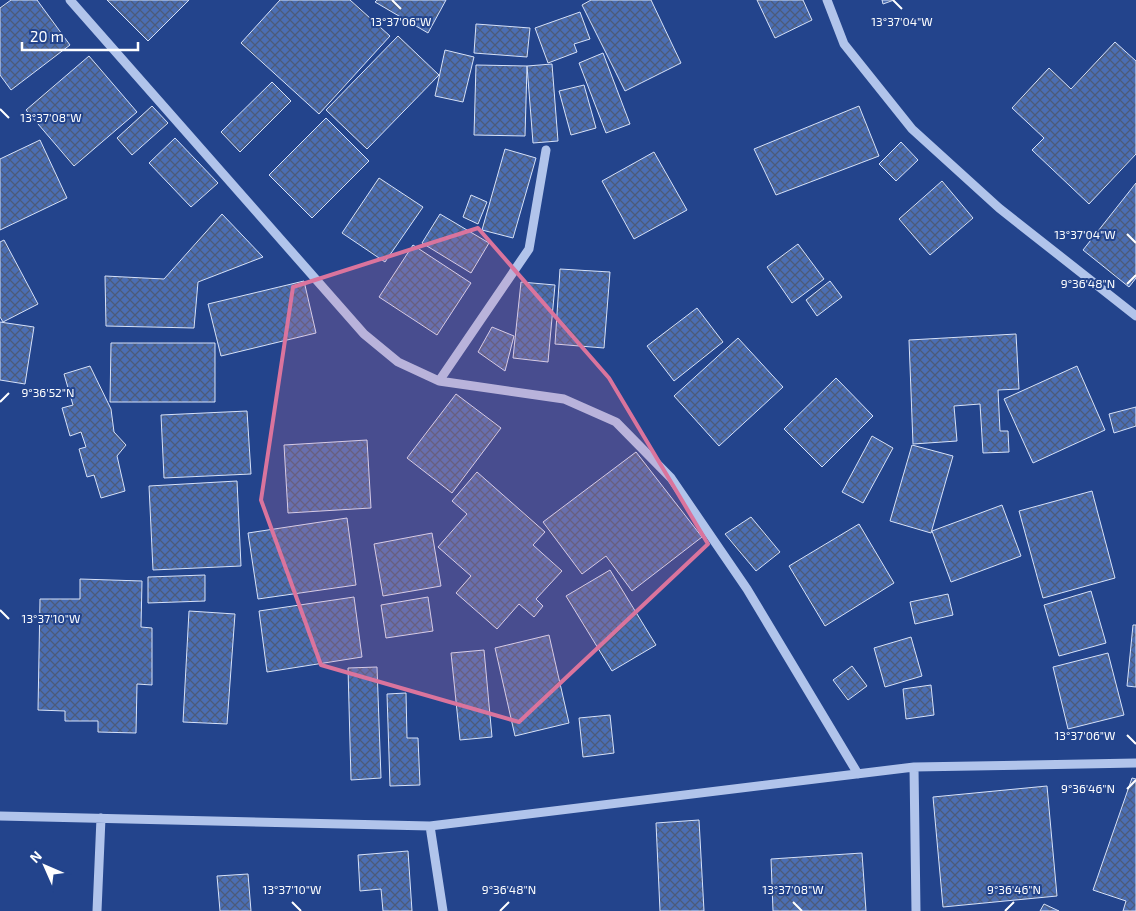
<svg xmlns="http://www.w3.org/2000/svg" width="1136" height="911" viewBox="0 0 1136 911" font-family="'Exo 2',sans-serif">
<defs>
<pattern id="building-cross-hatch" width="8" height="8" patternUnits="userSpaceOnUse" patternTransform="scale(1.25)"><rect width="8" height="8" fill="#4b6eb3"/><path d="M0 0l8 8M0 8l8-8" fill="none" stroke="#4c5b7a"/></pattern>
</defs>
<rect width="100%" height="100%" fill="#23448c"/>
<path fill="url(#building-cross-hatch)" stroke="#d6e1f8" d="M11,0H37L70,45L11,90L0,75V8Z
M107,0H189L148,41Z
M280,0H350L390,36L319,114L241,43Z
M377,0H446L428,33L375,2Z
M591,0H651L681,63L625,91L582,5Z
M757,0H803L812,20L775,38Z
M882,0H894L883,4Z
M580,12L590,39L574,44L577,52L548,63L535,28Z
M476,24L530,28L527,57L474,53Z
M398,36L439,75L367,149L326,110Z
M1115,42L1136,61V154L1089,204L1032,150L1044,138L1012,108L1049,68L1071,89Z
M445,50L474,57L463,102L435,96Z
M603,53L630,124L606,133L579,63Z
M89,56L137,112L74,166L26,110Z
M552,64L558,141L533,143L527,66Z
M476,65L527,66L525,136L474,135Z
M272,82L291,101L240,152L221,132Z
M584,85L596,128L571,135L559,91Z
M152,106L168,123L132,155L117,138Z
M859,106L879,156L776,195L754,149Z
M326,118L369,161L312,218L269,175Z
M175,138L218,183L191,207L149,163Z
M40,140L67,198L0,230V159Z
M901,142L918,160L896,181L879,164Z
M505,149L536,158L513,238L482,230Z
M654,152L687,210L634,239L602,181Z
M379,178L423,207L385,262L342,233Z
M942,181L973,218L930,255L899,219Z
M1136,183V278L1129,287L1083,250Z
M471,195L487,202L478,224L463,217Z
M222,214L263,257L198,282L194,328L106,326L105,276L164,279Z
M440,214L489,243L471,273L422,243Z
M4,240L38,304L3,322L0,317V242Z
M798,244L824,279L792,303L767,267Z
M413,245L471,283L437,335L379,297Z
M560,269L610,272L604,348L555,344Z
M304,281L316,333L221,356L208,304Z
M830,281L842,297L817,316L806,300Z
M521,282L555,285L548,362L513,358Z
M697,308L723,342L674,381L647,346Z
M0,322L34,327L25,384L0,380Z
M492,327L514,336L505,371L478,352Z
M1016,334L1019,389L998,390L1000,431H1008L1009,452L983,453L980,404L954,406L957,441L913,444L909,340Z
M738,338L783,387L719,446L674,396Z
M111,343H215V402H110Z
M90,366L111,409L114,432L126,445L117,456L125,491L101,498L94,475L87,477L79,449L86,447L81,432L70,436L62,408L73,405L64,374Z
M1077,366L1105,430L1033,463L1004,399Z
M836,378L873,416L822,467L784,429Z
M456,394L501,428L452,493L407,458Z
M1136,407V426L1114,433L1109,414Z
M247,411L251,474L164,478L161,415Z
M872,436L893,448L863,503L842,492Z
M367,440L371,508L288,513L284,445Z
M912,445L953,456L931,533L890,521Z
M636,452L702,537L632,591L606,556L582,574L543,522Z
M477,472L545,532L533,545L562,571L536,599L543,606L534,617L519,604L497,629L456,593L471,576L438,547L467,514L452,501Z
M237,481L241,566L153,570L149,486Z
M1092,491L1115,578L1043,598L1019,511Z
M1002,505L1021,556L951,582L932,531Z
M751,517L780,552L756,571L725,534Z
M347,518L356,585L258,599L248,533Z
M859,524L894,583L825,626L789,566Z
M432,533L441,586L383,596L374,544Z
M610,570L656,645L612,671L566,596Z
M205,575V601L148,603V577Z
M80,579L142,581L141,627L152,628V685L137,684L136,733L98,732V721H65V711L38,710L40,599H80Z
M1091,591L1106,643L1059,656L1044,605Z
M948,594L953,615L915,624L910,602Z
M354,597L362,657L267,672L259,611Z
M428,597L433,631L386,638L381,605Z
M189,611L235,614L227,724L183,722Z
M1133,625H1136V687L1127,686Z
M549,635L569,723L515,736L495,648Z
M911,637L922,676L885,687L874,648Z
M484,650L492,737L460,740L451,653Z
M1108,653L1124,715L1068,729L1053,667Z
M852,666L867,686L848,700L833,680Z
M377,667L381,778L351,780L348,668Z
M931,685L934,715L906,719L903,689Z
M406,693L407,738H418L420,785L390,786L387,694Z
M610,715L614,753L583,757L579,718Z
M1132,778L1136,779V911H1123L1126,901L1093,890Z
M1047,786L1057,896L943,907L933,797Z
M699,820L704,911H660L656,823Z
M408,851L412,911H383L381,889L360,891L358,855Z
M862,853L866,911H773L771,859Z
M248,874L251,911H220L217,876Z
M1044,904L1059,911H1040Z"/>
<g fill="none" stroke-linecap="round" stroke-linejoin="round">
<path stroke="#b1c4eb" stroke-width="9" d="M70,0L364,334L398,362L439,381L564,399L616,422L671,478L747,589L858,774
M827,0L844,44L912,129L999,208L1136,316
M439,381L529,249L546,150
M914,767L916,911
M0,816L430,826L914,767L1136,763
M430,826L443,911
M97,911L101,818"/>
</g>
<path fill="#da749d" fill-opacity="0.2" stroke="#da749d" stroke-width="4" stroke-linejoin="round" d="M478,228L609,378L708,544L519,722L321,665L261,500L293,287Z"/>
<path fill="none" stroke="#fff" stroke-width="2" d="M392,0L401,9M893,0L902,9M0,109L9,118M1127,234L1136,243M1127,284L1136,275M0,402L9,393M0,610L9,619M1127,735L1136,744M1127,789L1136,780M292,902L301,911M793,902L802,911M500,911L509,902M1005,911L1014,902"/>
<g font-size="12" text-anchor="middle" fill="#fff" stroke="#23448c" stroke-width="4" stroke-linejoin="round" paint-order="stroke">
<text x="401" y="26">13°37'06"W</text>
<text x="902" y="26">13°37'04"W</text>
<text x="51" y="122">13°37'08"W</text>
<text x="1085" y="239">13°37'04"W</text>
<text x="1088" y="288">9°36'48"N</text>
<text x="48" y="397">9°36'52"N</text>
<text x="51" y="623">13°37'10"W</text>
<text x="1085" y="740">13°37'06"W</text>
<text x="1088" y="793">9°36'46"N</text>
<text x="509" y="894">9°36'48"N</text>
<text x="1014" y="894">9°36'46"N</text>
<text x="292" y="894">13°37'10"W</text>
<text x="793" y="894">13°37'08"W</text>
</g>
<g transform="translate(45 866) rotate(315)" stroke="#23448c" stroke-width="4" paint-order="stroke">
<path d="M0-4L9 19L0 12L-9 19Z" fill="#ffffff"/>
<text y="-8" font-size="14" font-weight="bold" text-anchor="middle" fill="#ffffff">N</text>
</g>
<path d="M22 42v8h116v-8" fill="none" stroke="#ffffff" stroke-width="2.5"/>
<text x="30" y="42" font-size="15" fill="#ffffff" stroke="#23448c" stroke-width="4" paint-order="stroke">20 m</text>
</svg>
